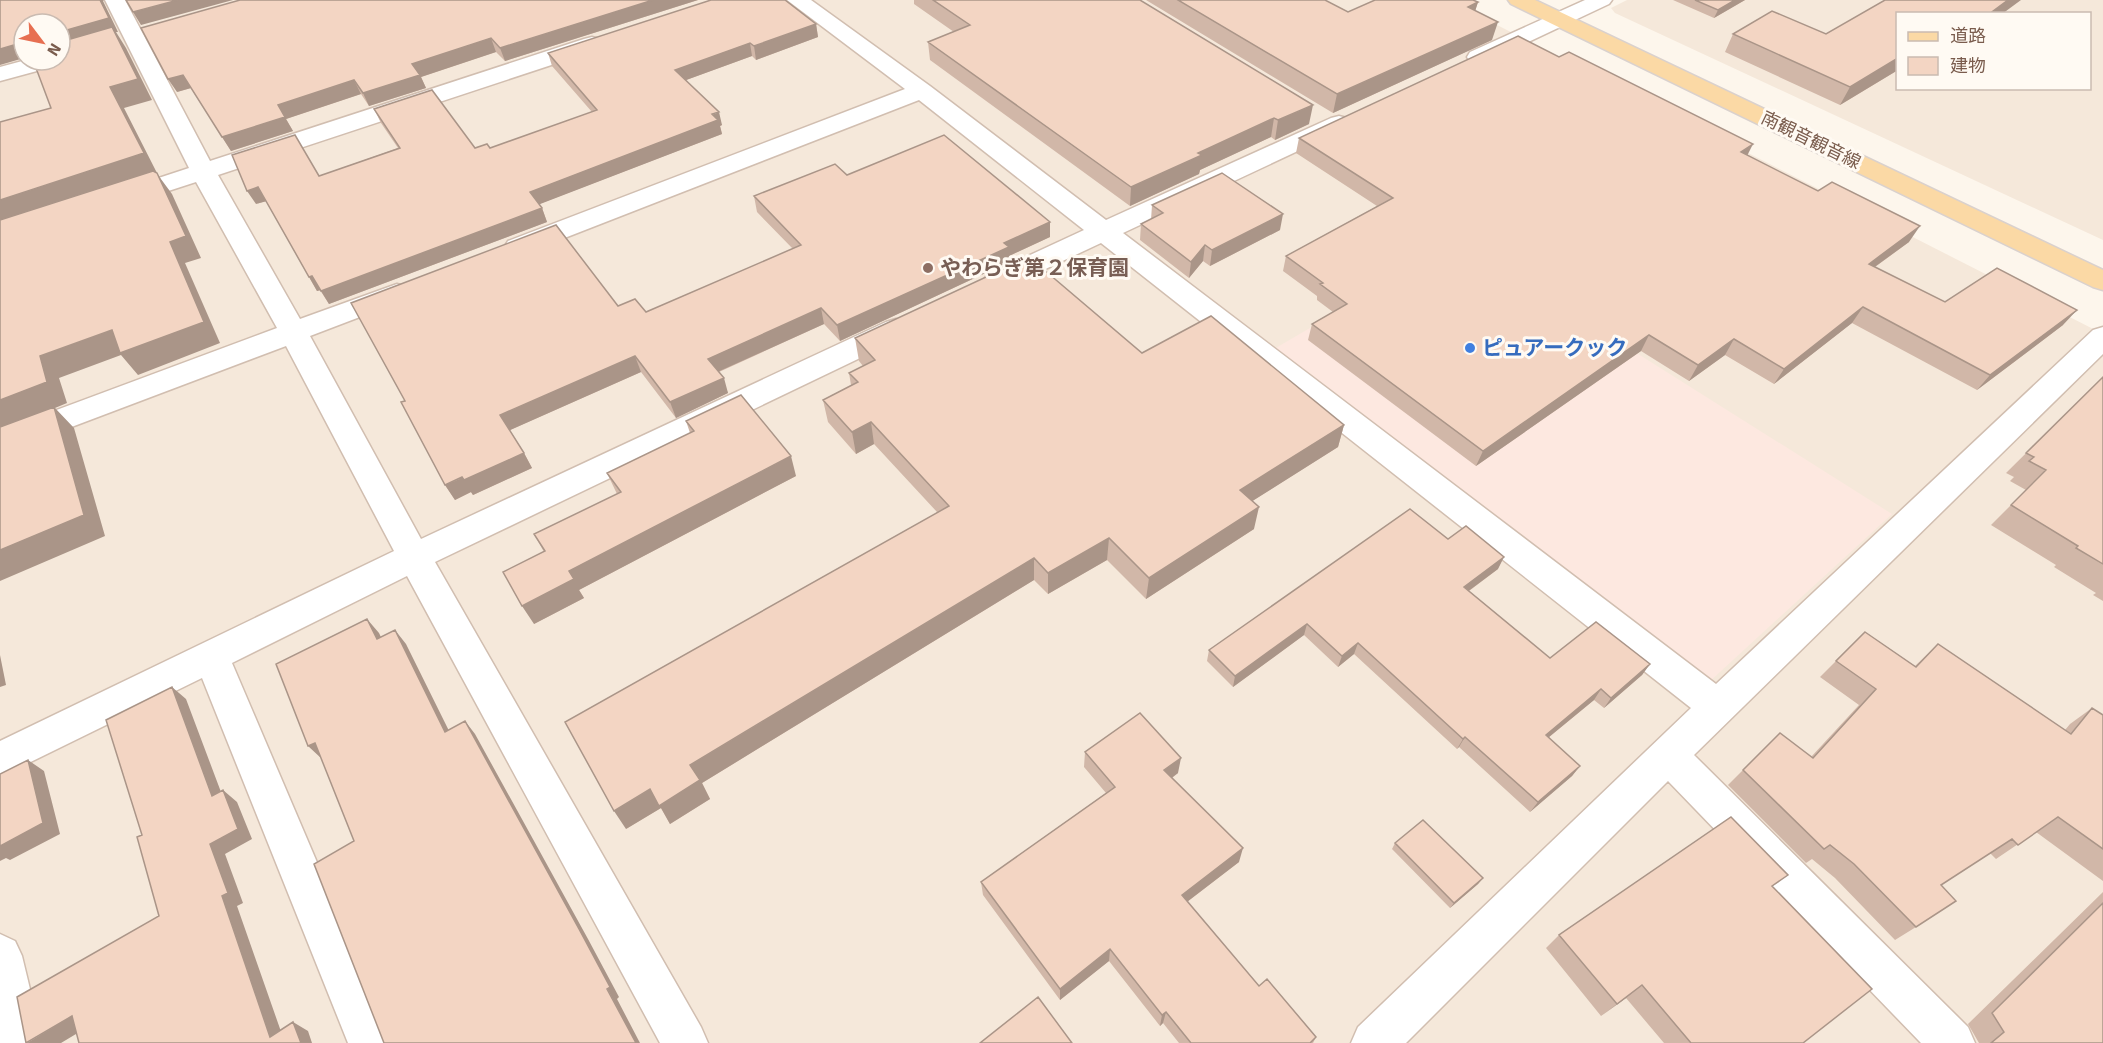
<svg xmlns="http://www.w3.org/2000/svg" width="2103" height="1043" viewBox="0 0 2103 1043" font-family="Signika,'Noto Sans JP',sans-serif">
<rect width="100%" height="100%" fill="#fdf6ec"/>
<path fill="#f5e8da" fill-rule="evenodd" d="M0,0H1448L2103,334V1043H0ZM24,24H60V60H24Z
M1627,0H2103V240L1615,13L1611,8ZM1898,14H2090V88H1898Z"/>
<path fill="#fde8e0" d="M1459,241L1892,514L1708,683L1274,349Z"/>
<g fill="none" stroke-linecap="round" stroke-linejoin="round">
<defs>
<path id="minor" d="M105,0H125L210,161L584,39L592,37L600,39L603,44L600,49L218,175L300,319L397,284L407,287L411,293L407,299L310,336L421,539L886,322L896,319L906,322L910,329L906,336L435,562L701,1027L708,1043H660L407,576L232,663L394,1043H348L202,678L0,777V741L394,551L286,346L0,454V431L277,328L196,182L122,206L113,203L109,198L113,193L189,168Z
M787,0H811L930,86L1106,220L1331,118L1339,116L1347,118L1351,123L1347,128L1123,233L1716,684L2093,330L2103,327V354L1694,755L1968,1027L1975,1043H1921L1668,781L1406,1043H1351L1358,1027L1691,708L1101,243L1007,287L997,290L987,287L983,281L987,275L1084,230L919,100L526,253L517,255L508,253L504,247L508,241L905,89Z
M1585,0H1612L1609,4L1486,62L1478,64L1470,62L1467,57L1470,52Z
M60,57L62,60L59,65L0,81V67L26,60H60Z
M0,934L15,941L22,956L43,1043H0Z"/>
<path id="major" d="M1508,0H1535L2103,270V290L2093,287L1511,4Z"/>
</defs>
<use href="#minor" stroke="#d1beb0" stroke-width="3"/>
<use href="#major" stroke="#dad1cd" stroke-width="3"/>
<use href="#minor" fill="#fff" fill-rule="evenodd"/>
<use href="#major" fill="#fbd9a5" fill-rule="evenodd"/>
</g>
<path fill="#d1b7a8" d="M240,0H698L505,61L496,52L421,77L426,88L369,106L361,94L286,119L293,131L231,151L191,88L177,92Z
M914,0H1140L1309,124L1275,140L1271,137L1200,170L1199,174L1130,206L930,60L928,42L954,32L914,4Z
M1146,0H1325L1348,12L1478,2L1475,11L1492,40L1333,113Z
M1673,0H1745L1714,18Z
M1898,14V70L1840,105L1725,52L1733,34H1826Z
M816,24L818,37L756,60L752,56L686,80L722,125L720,126L722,134L539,204L542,208L547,222L329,304L320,290L317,291L266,201L256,204L319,176L398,148L381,123L374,109L475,148H490L592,112L552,66L548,53Z
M1299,138L1747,155L1909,242L1875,267L1945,302L2063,325L1977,390L1852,323L1774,384L1725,355L1689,381L1641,351L1476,466L1308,340L1312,324L1333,312L1317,300V296L1283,271L1286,256L1377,206L1296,153Z
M847,175L1050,222V237L1009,256V262L840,341L824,324L719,372L728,393L676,418L641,372L510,430L524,453L532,468L473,495L471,492L455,500L445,485L618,306L646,312L793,249L757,212L754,196Z
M1152,205L1280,230L1210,266L1203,261L1189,278L1140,240L1141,224L1151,220Z
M855,338L1142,353L1344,425L1338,447L1252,501L1254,529L1146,599L1107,560L1048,594L1034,580L702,783L710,799L670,824L661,808L626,829L937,512L874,444L856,454L828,422L823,400L851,385L849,373L863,366L859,361Z
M2103,377V601L2093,595L2096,593L2054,567L2056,565L1991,525L2026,490L2010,481L2014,477L2006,473Z
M686,421L796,476L579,590L584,598L534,624L544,552L534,534L617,494L607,473L690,433Z
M1448,539L1498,569L1469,591L1550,658L1650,664L1642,675L1604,708L1594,700L1548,738L1580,766L1572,776L1530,812L1459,747L1457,749L1354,654L1338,667L1304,635L1233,687L1207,661L1209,650Z
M1865,632L1915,666L1938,644L2065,730L2070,724L2092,708L2103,715V881L2036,832L1996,859L1990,853L1941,885L1916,927L1895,940L1835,878L1812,859L1806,863L1728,785L1780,733L1811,757L1859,705L1820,677Z
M1085,752L1178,773L1172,778L1239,862L1187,902L1259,986L1316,1037L1313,1043H1179L1163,1023L1160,1026L1109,961L1060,1000L983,895L981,882L1106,793L1084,767Z
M1395,843L1483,878L1478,884L1450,908L1392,849Z
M1788,875L1773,886L1803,1043H1664L1626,998L1601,1016L1546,948L1559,935Z
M2103,892V1043H1979L1968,1024Z"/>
<path fill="#aa9588" d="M100,0H104L103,1L118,32H116L126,48L152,100L124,108L158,175L172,194L201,258L185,263L220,343L138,375L121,355L59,378L67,403L55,408L74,428L105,536L0,581V400L40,356L112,330L204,322L0,227V200L144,153L60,48V32Z
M178,0H233L141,25L133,12Z
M653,0H698L505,61L500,48Z
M1735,0H1745L1714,18L1718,10Z
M2008,0H2021L2002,14H1989Z
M1478,2L1472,21L1468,7Z
M1498,22L1492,40L1333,113L1337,94Z
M816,24L818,37L756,60L754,46Z
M491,38L496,52L421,77L426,88L369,106L363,93L412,64Z
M24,42V58L0,65V49Z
M750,43L752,56L678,83L675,70Z
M1898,58V70L1840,105L1850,87Z
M183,75L191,88L177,92L168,79Z
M354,80L361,94L286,119L293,131L231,151L222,137L278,105Z
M1313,105L1309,124L1275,140L1278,120Z
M719,112L722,125L720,126L722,134L535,206L530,192Z
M1274,118L1271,137L1200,170L1199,174L1130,206L1131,187L1198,153Z
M1753,144L1745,160L1741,152Z
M258,187L267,201L256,204L247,191Z
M542,208L547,222L329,304L321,291Z
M1283,214L1280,230L1210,266L1212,250Z
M1050,222V237L1009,256V262L840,341L837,325L1004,243Z
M1920,226L1909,242L1858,279L1869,264Z
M1205,245L1203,261L1189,278L1191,262Z
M312,276L321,290L317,291L309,277Z
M1863,307L1852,323L1774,384L1784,369Z
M821,308L824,324L713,374L708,359Z
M2077,310L2063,325L1977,390L1990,375Z
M1649,335L1641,351L1476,466L1483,451Z
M1734,339L1725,355L1689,381L1698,365Z
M635,356L641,372L508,431L500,415Z
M724,378L728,393L676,418L670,402Z
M871,422L874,444L856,454L852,432Z
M1344,425L1338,447L1235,512L1240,490Z
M524,453L532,468L473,495L471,492L455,500L445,485Z
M791,456L796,476L579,590L584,598L534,624L522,606L569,571Z
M1259,507L1254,529L1146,599L1149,578Z
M1109,538L1107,560L1048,594V573Z
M1504,557L1498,569L1459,598L1464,587Z
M1034,558V580L702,783L710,799L670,824L661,808L626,829L614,811Z
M367,619L379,633L388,652L377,639Z
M1307,624L1304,635L1233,687L1235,676Z
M395,630L406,644L456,745L445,732Z
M1358,643L1354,654L1338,667L1342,656Z
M0,655L6,685L0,687Z
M1650,664L1642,675L1604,708L1611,698Z
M172,687L186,699L227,808L212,796Z
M1601,689L1594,700L1538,746L1546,735Z
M465,721L475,734L588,939L619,997L617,999L640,1043H636Z
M1465,737L1459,747L1457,749L1463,739Z
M315,743L322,759L308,746Z
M1181,758L1178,773L1162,785L1164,770Z
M28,760L44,771L60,834L10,860L6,858L0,861V846Z
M1580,766L1572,776L1530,812L1538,802Z
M223,790L237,802L252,839L225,854L243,903L237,906L285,1043L270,1037L222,896L210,844Z
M1243,848L1239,862L1179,908L1182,895Z
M1483,878L1478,884L1450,908L1454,903Z
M1110,949L1109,961L1060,1000V989Z
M1642,985L1626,998L1601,1016L1617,1004Z
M1166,1012L1163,1023L1160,1026L1162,1015Z
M72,1016L91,1025L61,1043H27Z
M293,1022L308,1031L312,1043H301Z"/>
<path fill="#f3d5c3" stroke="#aa9588" stroke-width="1.5" d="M0,0H100L109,18L60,32V24H24V42L0,49Z
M126,0H178L133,12Z
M240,0H653L500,48L491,38L412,64L420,75L363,93L354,80L278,105L285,117L222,137L183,75L168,79L141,28Z
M711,0H785L816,24L754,46L750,43L675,70L719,112L712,114L718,120L530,192L542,208L321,291L312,276L309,277L258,187L247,191L232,155L295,135L319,176L400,148L374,109L432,90L475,148L487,144L490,148L597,110L548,53Z
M933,0H1140L1313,105L1278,120L1274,118L1198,153L1202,155L1131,187L928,42L970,25Z
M1178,0H1325L1348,12L1375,0H1473L1478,2L1468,7L1498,22L1337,94Z
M1695,0H1735L1718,10Z
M1885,0H2008L1989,14H1898V58L1850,87L1733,34L1772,11L1826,34Z
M112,27L138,79L110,87L144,153L0,200V122L51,108L33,60H60V42Z
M1518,36L1559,57L1569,52L1753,144L1741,152L1818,191L1832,182L1920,226L1869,264L1945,302L1997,268L2077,310L1990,375L1863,307L1784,369L1734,339L1698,365L1649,335L1483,451L1312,324L1347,304L1320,284L1323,283L1286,256L1393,198L1299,138Z
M944,135L1050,222L1004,243L1009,247L837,325L821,308L708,359L724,378L670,402L635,356L500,415L524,453L464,480L462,477L445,485L401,402L405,401L351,303L556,225L618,306L635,299L646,312L801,245L754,196L835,164L847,175Z
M153,171L157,173L186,236L170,242L204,322L120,353L112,330L40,356L47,382L0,400V220Z
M1222,173L1283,214L1212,250L1205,245L1191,262L1141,224L1163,213L1152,205Z
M1029,257L1142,353L1211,316L1344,425L1240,490L1259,507L1149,578L1109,538L1048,573L1034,558L690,765L700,780L659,806L650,789L614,811L565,722L949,506L871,422L852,432L823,400L858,382L849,373L875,360L855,338Z
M2103,377V564L2076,548L2078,546L2011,505L2046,470L2029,461L2034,457L2026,453Z
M741,395L791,456L569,571L574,579L522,606L503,572L545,551L534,534L621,492L607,473L694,431L686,421Z
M54,407L84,515L0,550V427Z
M1410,509L1448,539L1466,526L1504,557L1464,587L1550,658L1596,622L1650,664L1611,698L1601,689L1546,735L1580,766L1538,802L1465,737L1463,739L1358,643L1342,656L1307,624L1235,676L1209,650Z
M367,619L377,639L395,630L445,732L465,721L579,929L610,987L607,989L636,1043H384L314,864L354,841L315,743L308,746L276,664Z
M1865,632L1916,667L1938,644L2071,734L2092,708L2103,715V849L2058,817L2018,845L2012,839L1941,885L1956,901L1916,927L1854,864L1830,845L1824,849L1743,770L1780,733L1813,758L1876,689L1836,661Z
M172,687L212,796L223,790L238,829L210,844L228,893L222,896L270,1037L293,1022L301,1043H79L72,1016L26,1043L17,997L159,916L137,837L142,835L106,720Z
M1140,713L1181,758L1164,770L1243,848L1182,895L1259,986L1267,979L1316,1037L1310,1043H1191L1166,1012L1162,1015L1110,949L1060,989L981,882L1115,787L1085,752Z
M28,760L43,823L0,846V774Z
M1731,817L1788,875L1772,886L1872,989L1803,1043H1691L1642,985L1617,1004L1559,935Z
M1423,820L1483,878L1454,903L1395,843Z
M2103,903V1043H1991L2004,1032L1992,1013Z
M1038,997L1072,1043H980Z"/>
<circle fill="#8d6e63" stroke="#fffaf3" stroke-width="2" cx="928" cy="268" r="6"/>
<circle fill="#3f7fe0" stroke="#fffaf3" stroke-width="2" cx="1470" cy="348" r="6"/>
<g text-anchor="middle" stroke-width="6" stroke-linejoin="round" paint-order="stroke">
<g font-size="18" fill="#7a5c4d" stroke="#fffaf3">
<text transform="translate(1811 140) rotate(26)" y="6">南観音観音線</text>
</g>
<g font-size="21" font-weight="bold" fill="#785e54" stroke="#fffaf3" text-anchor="start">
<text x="940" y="275">やわらぎ第２保育園</text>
</g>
<g font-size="21" font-weight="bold" fill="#366cbe" stroke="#fffaf3" text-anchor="start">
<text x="1482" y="355">ピュアークック</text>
</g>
</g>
<rect x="1896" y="12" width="195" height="78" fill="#fffaf3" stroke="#cabbb1" stroke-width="1.5"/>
<rect x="1908" y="32" width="30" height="9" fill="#fbd9a5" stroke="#cabbb1" stroke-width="1.5"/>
<text x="1950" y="42" font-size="18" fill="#7a5c4d">道路</text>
<rect x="1908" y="57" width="30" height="18" fill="#f3d5c3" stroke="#cabbb1" stroke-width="1.5"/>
<text x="1950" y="72" font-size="18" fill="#7a5c4d">建物</text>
<g transform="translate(42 42) rotate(122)"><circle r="28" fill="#fffaf3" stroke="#cabbb1" stroke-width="1.5"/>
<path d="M0-4.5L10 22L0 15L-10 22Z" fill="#e76f51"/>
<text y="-9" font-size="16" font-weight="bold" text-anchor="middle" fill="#7a5c4d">N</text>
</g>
</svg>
